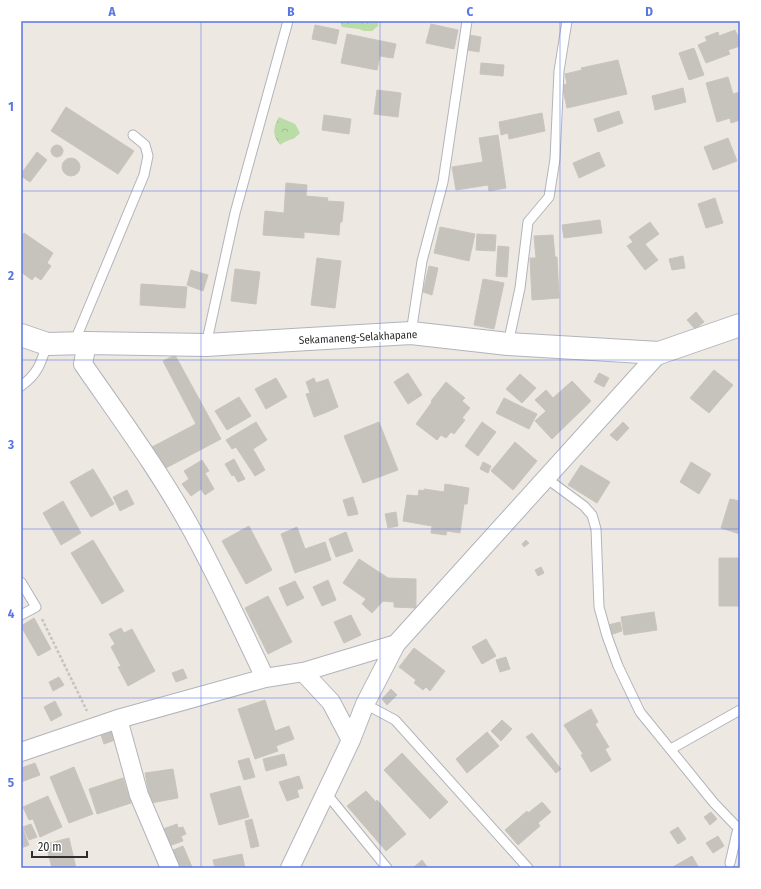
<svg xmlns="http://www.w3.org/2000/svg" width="761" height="889" viewBox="0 0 761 889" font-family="'Fira Sans Condensed',sans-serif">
<defs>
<pattern id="forest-crowns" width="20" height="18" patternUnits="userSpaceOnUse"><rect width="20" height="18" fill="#badca6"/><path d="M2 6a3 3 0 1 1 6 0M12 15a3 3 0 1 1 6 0" fill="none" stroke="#a0bd8f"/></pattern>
</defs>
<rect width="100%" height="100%" fill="#ede8e2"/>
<path fill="url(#forest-crowns)" d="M340,21H378V26L372,31H364L359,29L342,27Z
M279,117L295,124L300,133C293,141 288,139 280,145C272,135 273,127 279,117Z"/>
<path fill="#c6c3bd" stroke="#c9c4bc" d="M431,24L458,30L454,49L426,43Z
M315,25L339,30L336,44L312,39Z
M735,30L740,41V46L728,50L730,54L706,63L698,45L707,41L705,37L718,32L719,36Z
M347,34L396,44L393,58L380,56L377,70L341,63Z
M469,35L481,37L479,52L467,50Z
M694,48L704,75L689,80L679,53Z
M618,60L627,94L567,108L562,85L567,84L565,74L582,70L581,68Z
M481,63L504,65L503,76L480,74Z
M728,77L733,94L740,92V120L731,123L730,118L717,122L706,83Z
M683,88L686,102L655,110L652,96Z
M377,90L401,93L398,117L374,114Z
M66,107L134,151L118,174L51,131Z
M619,111L623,123L598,132L594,119Z
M542,113L545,131L509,139L508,133L501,135L499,122Z
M324,115L351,119L349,134L322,130Z
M498,135L506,188L489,191L488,185L456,190L452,167L483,162L479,138Z
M728,138L737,161L713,170L704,147Z
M51 151a6 6 0 1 1 12 0a6 6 0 1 1-12 0Z
M37,152L47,160L30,182L21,176V174Z
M599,152L605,166L579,178L573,163Z
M62 167a9 9 0 1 1 18 0a9 9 0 1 1-18 0Z
M286,183L307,185L306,196L328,198L327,201L344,202L342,222H340L339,235L304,232V238L263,235L265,211L284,213Z
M715,198L723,223L706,228L698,204Z
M600,220L602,233L564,238L562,225Z
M650,222L659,234L645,244L658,260L645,270L627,246L633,242L629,237Z
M440,227L475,234L469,261L434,253Z
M24,233L53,253L47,263L51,266L41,280L35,276L32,280L21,272V237Z
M477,234L496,235L495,251L476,250Z
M553,235L555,257H557L559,298L532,300L530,258H536L534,236Z
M498,246L509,247L507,277L496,276Z
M683,256L685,268L672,270L669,259Z
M317,258L341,261L335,308L311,305Z
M429,266L438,268L432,295L423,292Z
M235,269L260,272L256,304L231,301Z
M191,270L208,275L203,291L187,285Z
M483,279L504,283L494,329L474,325Z
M141,284L187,287L185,308L140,305Z
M696,312L704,322L695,329L687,320Z
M175,355L221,439L164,469L152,447L196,424L163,361Z
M714,370L733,385L709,413L690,398Z
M408,373L422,395L408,404L394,382Z
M599,373L609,378L604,387L594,382Z
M520,374L536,388L522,403L506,389Z
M276,378L287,397L266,409L255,389Z
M314,378L327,412L314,417L306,394L310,393L306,382Z
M328,379L338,407L327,412L316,383Z
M572,381L591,401L552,439L535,421L546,411L535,400L546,390L553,398Z
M446,382L465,398L462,401L470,408L462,418L465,420L454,434L451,432L446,438L441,435L437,440L416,424L432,402L431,401Z
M239,397L251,416L227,430L215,411Z
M504,398L537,414L529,429L496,413Z
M256,422L267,440L253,449L265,470L255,476L236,447L232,449L226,440Z
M379,422L398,470L363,483L344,436Z
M482,422L496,432L478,456L465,446Z
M623,422L629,428L617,441L610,435Z
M515,442L537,461L513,490L491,471Z
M234,459L245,479L238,482L234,475L232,476L225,464Z
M202,460L209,471L205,473L214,489L205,495L201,489L191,496L182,484L189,479L184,471Z
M483,462L491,466L488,473L480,469Z
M691,462L711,474L699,494L680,482Z
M581,465L610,482L597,503L568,485Z
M93,469L114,504L91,517L70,482Z
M445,484L469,488L467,504H464L460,533L447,531L446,535L431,533L432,526L403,521L407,495L418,496L419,490L424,491V489L444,492Z
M127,490L134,504L120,511L113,497Z
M353,497L358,514L348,516L343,500Z
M730,499L740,501V534L721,528Z
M63,501L81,533L61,545L43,513Z
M396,512L398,526L388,528L385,514Z
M249,526L272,570L246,584L222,541Z
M297,527L305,549L325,542L331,560L295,573L281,534Z
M346,532L353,551L336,557L329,539Z
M93,540L124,591L102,604L71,553Z
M526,540L529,543L524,547L522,544Z
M719,558H740V606H719Z
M359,559L388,578L416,579V608L394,607V602L383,601L372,613L362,604L366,599L343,583Z
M541,567L544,573L538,576L535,570Z
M328,580L336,600L322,606L313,587Z
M295,581L304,598L287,606L279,588Z
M268,596L292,642L268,654L245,608Z
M654,612L657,630L624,635L621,617Z
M351,615L361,635L344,643L334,622Z
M34,618L51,649L38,656L21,626Z
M620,622L622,631L610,635L608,625Z
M121,628L124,633L132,629L155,671L128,686L118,667L121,666L111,647L115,644L109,634Z
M486,639L496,656L482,664L472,647Z
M414,648L445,671L430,691L426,687L423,690L414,683L416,680L399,667Z
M506,657L510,669L500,672L496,660Z
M183,669L187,678L176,682L172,673Z
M59,677L64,685L53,691L49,682Z
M391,689L397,695L387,705L382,699Z
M265,700L275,731L289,726L294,739L276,746L278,751L255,759L238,709Z
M55,701L62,715L51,721L44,707Z
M591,709L598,722L595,724L609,747L605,749L611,760L591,772L581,755L583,754L564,725Z
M502,720L512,729L501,741L491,731Z
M112,732L115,740L104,744L101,735Z
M487,732L499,746L467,773L456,759Z
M532,733L561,769L556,773L526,737Z
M402,753L448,802L430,819L384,770Z
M284,754L287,765L266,771L263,759Z
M249,758L255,777L244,780L238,761Z
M35,763L40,775L21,782V768Z
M74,767L93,814L69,823L50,777Z
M173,769L178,798L151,803L145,773Z
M299,776L303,788L297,790L299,797L287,801L279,782Z
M123,778L131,803L97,814L89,789Z
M240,786L249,817L219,825L210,794Z
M366,791L376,802L377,800L406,834L386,851L347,806Z
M48,796L62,827L40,837L33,819L29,820L23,807Z
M542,802L551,812L538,823L540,826L518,845L505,830L527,811L528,813Z
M711,812L717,819L710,825L704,817Z
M252,819L259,846L251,848L245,821Z
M21,824L29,845L21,848Z
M31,824L37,837L29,840L23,827Z
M177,824L178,828L183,827L186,834L181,836L183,841L169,846L163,829Z
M678,827L686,839L678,844L670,832Z
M718,836L724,846L713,853L706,843Z
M69,838L76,868H52L46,844Z
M183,846L192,867L190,868H179L171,851Z
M242,854L245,868H215L213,860Z
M692,856L699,868H671Z
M422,860L428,868H413Z"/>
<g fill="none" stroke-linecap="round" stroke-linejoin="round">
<defs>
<path id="lane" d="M411,333L422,261L443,182L467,21
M74,343L144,175L148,156L145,145L133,135
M508,344L520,288L528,222L549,197L555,159L559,71L567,21
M206,345L235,213L288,21
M21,386C38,374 41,363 47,344
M546,478L584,506L592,515L596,529L599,607L607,636L618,666L640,712L714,803L738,828L730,863
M21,582L36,607L21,615
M365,704L395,720L528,868
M671,749L740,710
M326,793L387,868"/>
<path id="street" d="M87,343L83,364C121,419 161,473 193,532C219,580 242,629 265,678
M303,672L331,702L351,740
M118,719L139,795L170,868
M21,752L118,719L265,678L303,672L396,644L659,353
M290,868L351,740L365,704L396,644"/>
<path id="secondary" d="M21,335L47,344L87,343L206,345L411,333L508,344L659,353L740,325"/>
</defs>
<use href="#lane" stroke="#b2b4bc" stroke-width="11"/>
<use href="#street" stroke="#b2b4bc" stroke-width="20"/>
<use href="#secondary" stroke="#b2b4bc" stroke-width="24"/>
<path stroke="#c4c4c4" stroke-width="2.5" stroke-dasharray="3 2" stroke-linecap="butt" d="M42,619L87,711"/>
<use href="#lane" stroke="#fff" stroke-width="9"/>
<use href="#street" stroke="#fff" stroke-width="18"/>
<use href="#secondary" stroke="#fff" stroke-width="22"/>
</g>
<path fill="none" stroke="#5876e5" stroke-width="1" stroke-opacity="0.55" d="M201,21V868M380,21V868M560,21V868M21,191H740M21,360H740M21,529H740M21,698H740"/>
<g text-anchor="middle" stroke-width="3.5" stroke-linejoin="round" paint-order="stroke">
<g font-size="11" fill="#2e2e2e" stroke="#fff">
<text transform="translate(358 337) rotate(-3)" y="4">Sekamaneng-Selakhapane</text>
</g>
</g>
<rect width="761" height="889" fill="none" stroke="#ffffff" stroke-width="44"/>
<path d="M32 851v6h55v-6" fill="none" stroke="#2e2e2e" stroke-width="2"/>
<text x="38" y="851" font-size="12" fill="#2e2e2e" stroke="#ffffff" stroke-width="3" paint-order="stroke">20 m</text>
<rect x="22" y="22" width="717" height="845" fill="none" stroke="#5876e5" stroke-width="1.5"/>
<g font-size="13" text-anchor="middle" font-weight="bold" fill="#5876e5">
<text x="112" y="16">A</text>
<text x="291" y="16">B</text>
<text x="470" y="16">C</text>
<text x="649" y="16">D</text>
<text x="11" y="111">1</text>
<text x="11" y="280">2</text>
<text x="11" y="449">3</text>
<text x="11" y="618">4</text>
<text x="11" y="787">5</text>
</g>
</svg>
